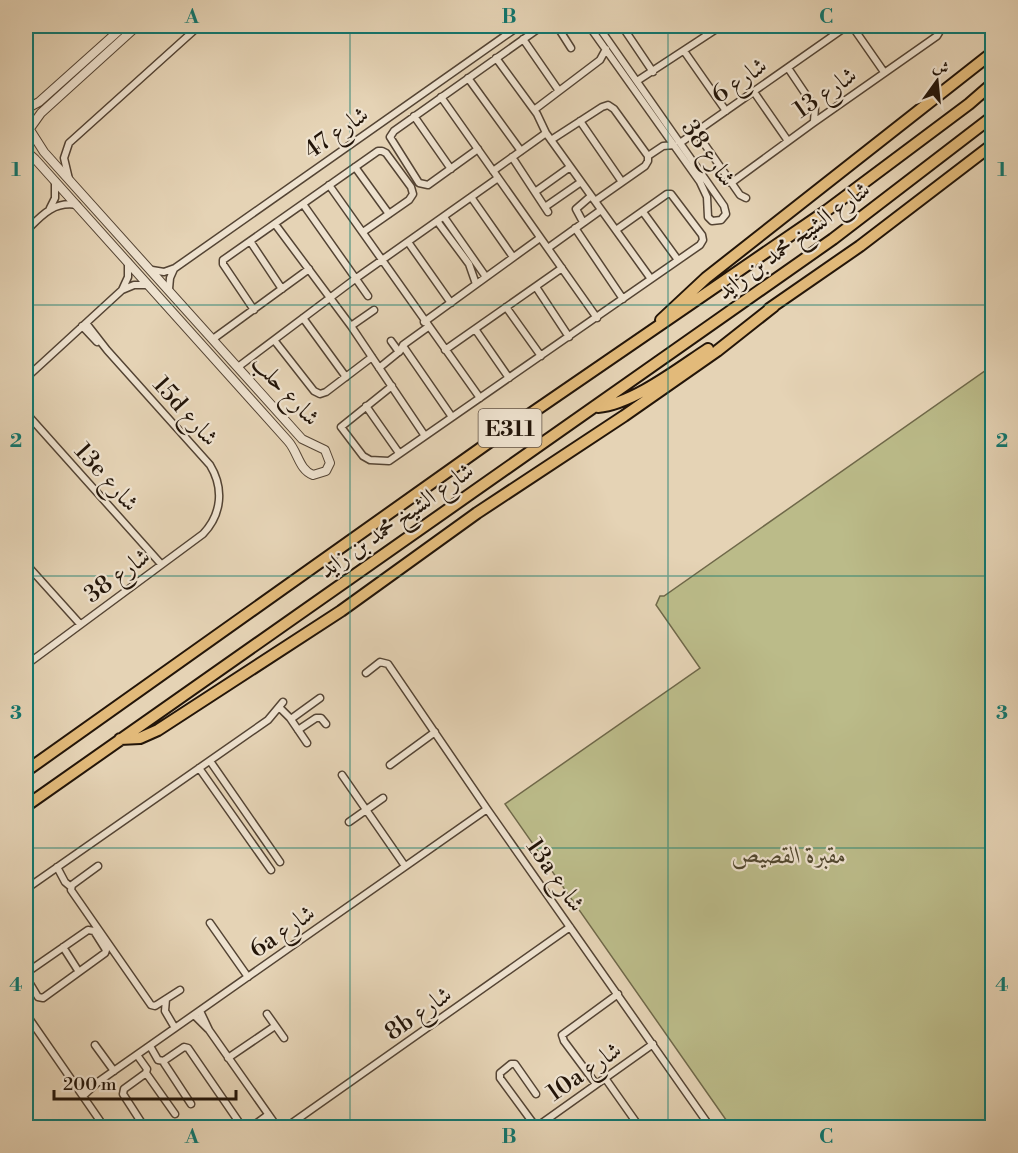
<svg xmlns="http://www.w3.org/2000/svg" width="1018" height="1153" viewBox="0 0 1018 1153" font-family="'Libre Bodoni',Amiri,serif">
<rect width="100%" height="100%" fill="#e5d3b5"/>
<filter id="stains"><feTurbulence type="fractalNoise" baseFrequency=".00333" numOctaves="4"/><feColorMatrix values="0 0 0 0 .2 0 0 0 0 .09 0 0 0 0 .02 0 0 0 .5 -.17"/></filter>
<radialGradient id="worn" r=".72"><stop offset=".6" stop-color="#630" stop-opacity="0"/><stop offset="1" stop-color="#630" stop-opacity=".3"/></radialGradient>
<path fill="#bbbb89" stroke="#6f6849" stroke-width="1.5" d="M992,366V1127H731L505,804L700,668L656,605L660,596H664Z"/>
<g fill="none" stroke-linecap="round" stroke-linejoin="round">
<defs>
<path id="minor" d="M557,26L571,48
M589,26L700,182L707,197L708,217L712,221L721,220L726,214L724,206L598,26
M622,26L653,72
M702,26L708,34
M852,26L884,72
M523,39L559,91
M684,51L726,111
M496,58L537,114L546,133L651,279
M788,68L815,108L814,121
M468,78L521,151
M637,81L721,26
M754,92L788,141
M441,97L597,318
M534,110L600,60L606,49
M414,116L451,169
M580,121L622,182
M696,132L740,195L746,198
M551,140L602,107L608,105L614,109L648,156V161L645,166L595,201
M680,143L847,26
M478,149L428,185L419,183L390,137L394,131L542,26
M648,156L663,146L674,145
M512,157L548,212
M355,167L389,214
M493,171L546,133
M69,179L64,158L69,143L199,26
M731,183L813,123L937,36L940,31L938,26
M329,185L480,398
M535,192L570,167
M471,197L513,257
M303,204L368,296
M545,207L581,182
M50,208L55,198V181
M643,212L678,260
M444,217L486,277
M437,221L469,264L476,284
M583,222L576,209L591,196
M275,224L351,326L425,436
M575,228L623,299
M26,231C41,216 53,201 77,205
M250,241L282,289
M408,242L451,303
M548,248L601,210
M152,270L164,272L175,268L519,26
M536,287L569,337
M169,289L170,278L174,269
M122,290L128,277V262
M506,307L541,356
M254,310L223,264V260L378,151H382L386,153L411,187L413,194L409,200L363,232
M303,318L346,377
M424,322L540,238
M82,326L97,342
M351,326L374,310
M475,329L509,378
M213,339L309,269
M274,340L314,391L320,394L326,392L372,357
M391,341L399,352
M403,346L452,417
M445,350L562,268
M238,367L355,279L498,178
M379,368L400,351L403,345L428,327
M26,378L122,290L134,285H148
M392,386L341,427L363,456L370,460L389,461L700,245L703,240L702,235L671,194H667L616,230
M366,406L399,453
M26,413L161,564
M26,564L80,624
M26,665L203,534C222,514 224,488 210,465L107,350L86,323
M366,673L380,662L388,664L487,809L711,1128
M280,708L290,718L307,743
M291,719L320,698
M298,730L316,718H321L326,724
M210,761L280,862
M390,765L435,732
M199,768L271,870
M342,775L405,866
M349,822L383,798
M98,866L72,885L71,890L151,1005L155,1006L180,990
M57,867L65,882L71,887
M26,889L268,720L283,702
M210,923L248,977
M63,947L79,972
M26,961L28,964
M26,973L88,930L94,931L106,950L105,953L43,998L38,997L26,977
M166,999L165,1011L175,1028
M200,1011L209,1030L278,1128
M26,1014L105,1128
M267,1014L284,1038
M194,1015L208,1029
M95,1045L114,1071
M150,1046L158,1060L164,1061
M137,1055L147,1069L146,1073L175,1114
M228,1058L275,1026
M605,1078L636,1122
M596,1084L564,1041L562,1035L618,994
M80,1091L98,1082
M83,1096L98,1082L487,809
M191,1104L164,1063L165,1060L184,1047L188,1048L243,1128
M536,1127L500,1078V1073L511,1064H515L536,1094
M145,1128L123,1094L124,1089L146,1073
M250,1128L268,1115
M285,1128L570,927
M535,1128L653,1044"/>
<path id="tertiary" d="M26,109L39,102L124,26
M26,115L31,127L26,139
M31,127L41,113L137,26
M26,151L35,159L288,441C298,452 299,470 313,475L326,471L330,463L325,450L302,439L44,152L30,130"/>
<path id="motorway" d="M769,309L860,246L992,145
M661,320L706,278L992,53
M598,407C633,404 679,368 708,349
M120,739L140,738L158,730L341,611L477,513L624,416L717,351L774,306
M26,771L488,443L826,211L969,104L992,84
M26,806L833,239L992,117"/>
</defs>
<use href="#minor" stroke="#544434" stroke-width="9"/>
<use href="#tertiary" stroke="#544434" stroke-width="10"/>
<use href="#motorway" stroke="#231509" stroke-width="14"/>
<use href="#minor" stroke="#eee2cf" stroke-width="6"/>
<use href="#tertiary" stroke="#eee2cf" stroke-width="8"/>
<use href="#motorway" stroke="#e2ba7a" stroke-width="10"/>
</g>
<path fill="none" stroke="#0f766e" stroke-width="1.5" stroke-opacity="0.55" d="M350,26V1128M668,26V1128M26,305H992M26,576H992M26,848H992"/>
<g text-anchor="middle" stroke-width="4.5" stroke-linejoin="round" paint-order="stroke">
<rect fill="#eee2cf" stroke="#605244" stroke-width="1.5" x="478.5" y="409" width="63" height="38" rx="4.5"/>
<g font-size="22" font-weight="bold" fill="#231509">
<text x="510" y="436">E311</text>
</g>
<g font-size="24" fill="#231509" stroke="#eee2cf">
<text transform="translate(739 80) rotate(-35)" y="8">شارع 6</text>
<text transform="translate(825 92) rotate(-35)" y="8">شارع 13</text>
<text transform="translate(336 132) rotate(-35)" y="8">شارع 47</text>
<text transform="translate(709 153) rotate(55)" y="8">شارع 38</text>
<text transform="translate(793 240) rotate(-36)" y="8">شارع الشيخ محمد بن زايد</text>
<text transform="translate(286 390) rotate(47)" y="8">شارع حلب</text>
<text transform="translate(186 411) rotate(48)" y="8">15d شارع</text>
<text transform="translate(107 477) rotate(48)" y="8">13e شارع</text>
<text transform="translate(396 520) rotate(-35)" y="8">شارع الشيخ محمد بن زايد</text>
<text transform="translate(117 575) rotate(-36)" y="8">شارع 38</text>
<text transform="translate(556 875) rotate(55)" y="8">13a شارع</text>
<text transform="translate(282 931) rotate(-35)" y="8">6a شارع</text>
<text transform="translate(418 1013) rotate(-35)" y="8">8b شارع</text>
<text transform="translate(584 1071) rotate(-35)" y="8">10a شارع</text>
</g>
<g font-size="24" font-style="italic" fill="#51472f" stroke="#eee2cf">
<text x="789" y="863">مقبرة القصيص</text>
</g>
</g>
<rect width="1018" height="1153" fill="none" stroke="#e5d3b5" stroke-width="66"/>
<g transform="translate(937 81) rotate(15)" stroke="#eee2cf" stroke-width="4.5" paint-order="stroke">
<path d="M0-4.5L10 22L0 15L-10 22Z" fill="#231509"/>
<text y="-9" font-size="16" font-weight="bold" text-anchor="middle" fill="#231509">ش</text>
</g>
<path d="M54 1090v9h182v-9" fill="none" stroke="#231509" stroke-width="3"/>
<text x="63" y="1090" font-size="18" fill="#231509" stroke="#eee2cf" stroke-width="4.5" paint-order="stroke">200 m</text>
<rect x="33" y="33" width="952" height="1087" fill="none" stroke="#0f766e" stroke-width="2"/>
<g font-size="20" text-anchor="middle" font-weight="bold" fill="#0f766e">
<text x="192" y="23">A</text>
<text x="509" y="23">B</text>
<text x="826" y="23">C</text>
<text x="16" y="176">1</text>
<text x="1002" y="176">1</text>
<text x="16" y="447">2</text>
<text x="1002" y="447">2</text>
<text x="16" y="719">3</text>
<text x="1002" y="719">3</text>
<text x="16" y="991">4</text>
<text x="1002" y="991">4</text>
<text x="192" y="1143">A</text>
<text x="509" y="1143">B</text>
<text x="826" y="1143">C</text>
</g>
<rect width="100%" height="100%" filter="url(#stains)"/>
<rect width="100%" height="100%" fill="url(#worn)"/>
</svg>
